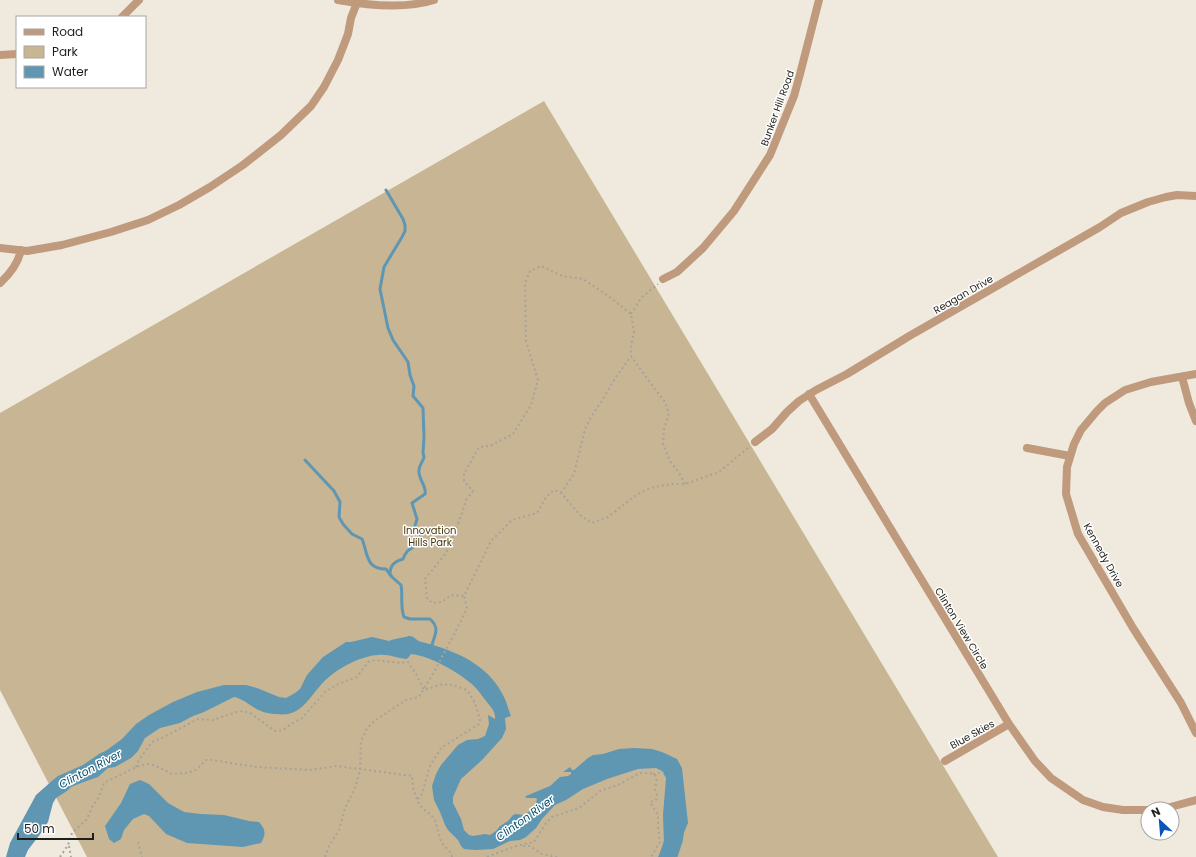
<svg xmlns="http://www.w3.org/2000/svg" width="1196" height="857" viewBox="0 0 1196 857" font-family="Poppins,sans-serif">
<rect width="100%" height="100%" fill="#f0eade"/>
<path fill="#c7b593" d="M544,101L998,857H87L0,690V413Z"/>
<path fill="#5f97b3" d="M409,636C415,636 416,641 422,642C456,651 489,664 505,699C507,704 509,711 511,716L505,718L506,729L502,738L482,760L461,779L453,797V803L461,819L464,830L469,835L473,836L485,834L490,835L496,831L500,826L508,821L513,815L516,814L524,815L530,811L536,804L537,799L536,798H527L525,797L526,796L550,786L560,777L568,776L571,774V772H563L570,767L572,770H574L588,758L593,755L603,754L619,749L634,748L652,749L662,752L677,759L682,768L688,823L679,844L667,850L664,857H658L664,845L663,815L666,778L662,771L656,768L638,769L607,779L583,789L566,800L555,805L542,819L536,828L526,837L520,840L510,841L493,849L476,850L464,849L461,846L458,840L448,830L445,825L440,812L434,800L432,786L436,774L441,765L458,745L467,740L478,739L485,736L489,724L488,715L495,719C496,712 491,707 486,701C482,696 479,691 474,686C460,673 431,656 411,654L408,658L406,659C397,658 388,654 378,655C359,656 332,671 320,686C311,696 303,711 288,714C282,715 266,714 261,711C251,707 244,699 234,697L204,712L193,716L180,723L160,728L145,738L138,751L131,758L115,767L108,768L98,777L81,783L71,787L67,791L56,798L53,803L48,822L41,833L28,850L25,857H6L10,843L36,795L53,780L58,776L83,765L99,754L107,750L122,739L136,724L149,715L173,702L197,692L224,685H246L257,688L279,697L286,698L295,693L300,689L307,675L323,657L346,642H351L372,637L389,641C396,638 402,638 409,636Z
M140,780L149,784L168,803L184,812L201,814L224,815L249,821L259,822C266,830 266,834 261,843L243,847L187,843L166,834L149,816L144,814L133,819L124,830L121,839L114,843L109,839L105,826L121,803L130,784Z"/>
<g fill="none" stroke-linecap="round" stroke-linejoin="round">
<path stroke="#5f97b3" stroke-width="3" d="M386,190L403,219L405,225V231L402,237L384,267L380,289L388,328L393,340L408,362L410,375L414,386L413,396L423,408L424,438L423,453L424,457C423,462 418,466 419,472C419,480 427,487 425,494L412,503L417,519L414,529L421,536V540C415,550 408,545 403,559C393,562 390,566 390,575
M305,460L334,491L340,502L339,517L343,524L352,534L362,539C368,553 365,569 386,569L392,577L401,585C403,595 400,607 404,617L410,619H430C440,628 435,634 432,645"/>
<path stroke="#5f97b3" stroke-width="18" d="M668,857L674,839L676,824"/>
<path stroke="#a7a399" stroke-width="2" stroke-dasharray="2 3" stroke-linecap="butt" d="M631,314L641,298L658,284
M685,484L679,473L670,461L663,444L664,429L669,413L665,402L646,377L631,356V346L634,332L631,314L607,295L583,279L562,276L541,266L530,271L525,284L526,341L538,380L531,405L513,434L490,446L479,447L464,474V481L473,491L466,500L461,516L446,553L425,579L427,598L432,603L442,602L451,595L464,596L491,541L512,520L537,513L546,497L554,490L561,493L581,516L592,523L608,517L636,495L650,488L672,484H685L719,472L749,447
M561,493L574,474L585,429L591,417L601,402L616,377L631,356
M136,767L139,760L152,742L162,738L198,719L213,720L236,712L243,711L250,713L275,731L283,730L291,724L302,718L325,692L338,684L357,677L368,662L375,660L401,663L408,662L416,674L424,690L443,684L453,685L467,690L475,703L480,720L479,724L441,748L430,766L422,794L417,800L422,808L431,815L435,820L441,842L451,853L452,857
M653,774L659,773H664
M138,842L142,857
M69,846L71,857
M523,846H530L542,854L557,857
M60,857L68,845L72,833L87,819L92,807L99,797L104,783L136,767L147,764L154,765L172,774L187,773L196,770L206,760H212L256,767L310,770L337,766L412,776L413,788L417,799
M325,857L329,846L339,830L345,808L355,788L360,770L361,741L367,728L377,719L406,700L419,697L433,674L461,621L467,608L464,596
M487,857L516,846L534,842L546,823L552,817L579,808L600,791L618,785L640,773H650L655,775L657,778L655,790L657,795L656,800L650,802L658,815V826L660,842L651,857"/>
<path stroke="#bf9a7d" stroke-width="8" d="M338,0C366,5 406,9 434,0
M122,17L139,0
M0,55L17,54
M0,248L27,251L62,245L111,232L148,220L179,205L210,187L243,165L281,135L311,106L324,87L338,60L348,34L351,18L358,0
M663,279L677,272L703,248L734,211L770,155L794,96L800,74L819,0
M0,283C10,274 18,264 21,250
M1196,374L1151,382L1125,390L1105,403L1097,411L1081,430L1074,444L1067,467L1066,494L1078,534L1133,628L1181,703L1196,733
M1182,377L1189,403L1196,421
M809,394L1009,724L1035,761L1051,778L1083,800L1103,807L1123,810H1148
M755,442L772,429L787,412L799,401L816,390L847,374L911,335L1100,227L1121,213L1148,202L1166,197L1177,195L1196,196
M1027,448L1070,456
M945,761L1009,724
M1163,809L1196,800"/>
</g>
<g text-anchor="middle" stroke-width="3" stroke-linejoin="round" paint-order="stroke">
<g font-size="10" fill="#201e1a" stroke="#fff">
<text transform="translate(777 108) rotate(-70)" y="4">Bunker Hill Road</text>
<text transform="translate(963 294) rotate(-30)" y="4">Reagan Drive</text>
<text transform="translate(1104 555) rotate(61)" y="4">Kennedy Drive</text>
<text transform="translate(962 628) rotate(59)" y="4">Clinton View Circle</text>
<text transform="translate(972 734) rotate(-29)" y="4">Blue Skies</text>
</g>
<g font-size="10" fill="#46340b" stroke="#fff">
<text x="430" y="534">Innovation<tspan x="430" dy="12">Hills Park</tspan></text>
</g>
<g font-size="11" font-style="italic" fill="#004e6b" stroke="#fff">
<text transform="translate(90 769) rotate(-28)" y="4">Clinton River</text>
<text transform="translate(525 818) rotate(-36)" y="4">Clinton River</text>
</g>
</g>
<rect x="16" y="16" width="130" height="72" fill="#ffffff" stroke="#a6a5a3"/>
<rect x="24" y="29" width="20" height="6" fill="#bf9a7d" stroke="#a6a5a3"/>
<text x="52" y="36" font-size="12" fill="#201e1a">Road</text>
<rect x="24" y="46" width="20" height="12" fill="#c7b593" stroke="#a6a5a3"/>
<text x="52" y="56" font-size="12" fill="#201e1a">Park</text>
<rect x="24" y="66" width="20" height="12" fill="#5f97b3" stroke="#a6a5a3"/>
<text x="52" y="76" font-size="12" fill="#201e1a">Water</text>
<g transform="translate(1160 821) rotate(334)"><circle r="19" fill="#ffffff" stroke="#a6a5a3"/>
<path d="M0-3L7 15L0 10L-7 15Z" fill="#0853bd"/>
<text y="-6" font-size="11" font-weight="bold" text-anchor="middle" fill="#201e1a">N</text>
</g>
<path d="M18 833v6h75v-6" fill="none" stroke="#201e1a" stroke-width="2"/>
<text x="24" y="833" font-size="12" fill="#201e1a" stroke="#ffffff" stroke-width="3" paint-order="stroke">50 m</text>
</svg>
